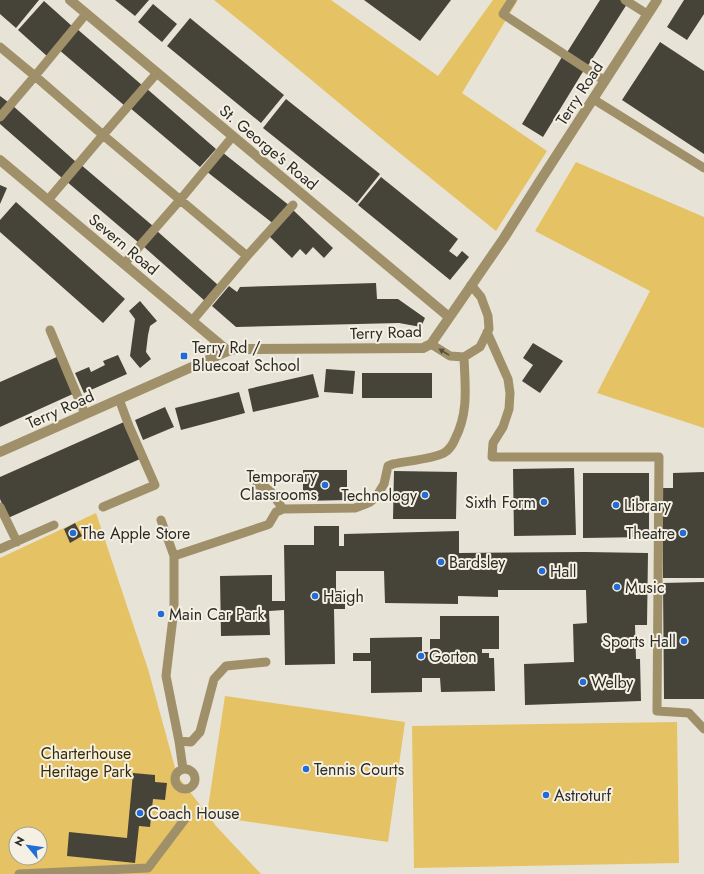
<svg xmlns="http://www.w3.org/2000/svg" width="704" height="874" viewBox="0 0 704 874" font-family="Jost,sans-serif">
<rect width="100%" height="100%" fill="#e8e3d7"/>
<path fill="#e5c264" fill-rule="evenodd" d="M214,0H331L438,76L493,0H518L462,93L547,151L496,231L386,142L250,29Z
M576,162L704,217V428L597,393L650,291L535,231Z
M96,513L148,669L177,775L207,814L225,696L405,722L388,842L209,816L216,826L261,874H0V558ZM16,834H40V858H16Z
M677,722L679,863L414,868L412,726Z"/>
<path fill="#464338" d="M0,0H39L16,28L0,14Z
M115,0H149L135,16Z
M364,0H451L420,41Z
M600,0H621L627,4L587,67L566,54Z
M684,0H704V14L687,40L667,27Z
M44,1L73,27L48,57L18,30Z
M153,4L177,24L162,42L138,22Z
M190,18L284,95L261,123L167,46Z
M76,28L143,86L125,106L58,49Z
M660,42L704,71V154L622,100Z
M562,57L584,70L543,137L522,124Z
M146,88L216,149L200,167L129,107Z
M0,96L8,102L0,112Z
M286,99L380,174L357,203L263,128Z
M12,105L76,162L62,178L0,124V119Z
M222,152L290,206L275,225L206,171Z
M80,164L153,226L139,243L66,181Z
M381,177L458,239L449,251L457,257L462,251L469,257L450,280L358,205Z
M0,185L7,188L0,204Z
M16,202L125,299L103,323L0,232V220Z
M292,209L333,248L324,258L313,247L306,255L300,249L292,258L268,235Z
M157,231L218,285L205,301L143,246Z
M376,283L377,299H398L425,318L421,327L399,323L236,327L212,306L229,286L237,292L240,287Z
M140,301L157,321L150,326L148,335L146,352L151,359L140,368L130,356L135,319L129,311Z
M533,343L563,361L540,393L522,381L533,365L523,358Z
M118,355L127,374L84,393L75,373L89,367L91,372L105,365L103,361Z
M59,356L75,393L0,427V382Z
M326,369L355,371L353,394L324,392Z
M362,373H432V398H362Z
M313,374L319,397L253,412L248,389Z
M239,392L245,413L181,430L175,408Z
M165,407L174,427L143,440L135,420Z
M124,422L140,459L8,518L0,499V477Z
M574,468L576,535L514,536L513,469Z
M303,470H347V500L303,501Z
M394,471L457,472L456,519H393Z
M704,472V578H663L662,488H673V473Z
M583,473H649V537L583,538Z
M75,523L82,536L70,543L64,529Z
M314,526H339V546H344V534L459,531V553L586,552L648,553L647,625H635L636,659H640L641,701L525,705L524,664L574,662L573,624L587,623L586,590H498V597L458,596V604L385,603L384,571H336V591H345V609H334L335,664L285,665L284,610L269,611L270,635L221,636L220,576L272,575V601H285L284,545H314Z
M704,582V699H664L663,583Z
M440,616H499V649H482V653H489V658H494L495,691L441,692L440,678H422V692L371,693V661H353V653H370V638L422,637V652H430V639H440Z
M133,773L155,775V782L167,783L165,800L153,799L150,827L139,826L135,863L67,856L69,832L127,838Z"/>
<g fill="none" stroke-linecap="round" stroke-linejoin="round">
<path stroke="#9f9069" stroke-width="9" d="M512,0L503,14L605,81
M625,0L647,14
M0,47L35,76L86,14
M593,99L704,168
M0,117L35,76L103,135L157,73
M48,200L103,135L247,256L192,321
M247,256L293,205
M124,264L180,200L233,136
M50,330L85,414
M487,332L508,379L510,393L509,409L503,427L493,443L492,457H659L657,711L689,713L704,729
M431,344L450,356L464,357L480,347L489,329L488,316L481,297L471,285
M257,485L265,487L271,492L283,509
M0,507L17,542
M103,507L155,485L129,426L119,399
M161,520L174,556
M0,549L54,525
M179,741L191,742L200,732L214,679L226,666L266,662
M183,769L179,741L166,676L174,609V556L267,525L269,524L276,512L283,509L355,508L363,505L370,502L376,497L384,484L388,466L393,464C407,461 432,459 444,453C449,450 453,444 455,439C469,412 465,386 464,357
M175 779a10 10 0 1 1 20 0a10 10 0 1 1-20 0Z
M19,874L148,868L188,815"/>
<path stroke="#9f9069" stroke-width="10" d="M70,0L449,317
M0,160L228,351
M0,452L228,351L236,349L423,348L431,344L504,238L538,184L657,0"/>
</g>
<defs><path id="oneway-solid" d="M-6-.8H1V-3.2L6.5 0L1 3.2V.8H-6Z"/></defs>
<use fill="#544e3d" href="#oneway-solid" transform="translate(444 352) rotate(-148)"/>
<g fill="#226cd7" stroke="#f5f0e4" stroke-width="1.5">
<rect x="180" y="352" width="8" height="8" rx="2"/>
<circle cx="325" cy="485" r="4"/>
<circle cx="425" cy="495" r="4"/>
<circle cx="544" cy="502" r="4"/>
<circle cx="616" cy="505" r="4"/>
<circle cx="73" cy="533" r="4"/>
<circle cx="683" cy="533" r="4"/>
<circle cx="441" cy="562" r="4"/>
<circle cx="542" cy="571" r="4"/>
<circle cx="617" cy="587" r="4"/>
<circle cx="315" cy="596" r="4"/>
<circle cx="161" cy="614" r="4"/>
<circle cx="684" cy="641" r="4"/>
<circle cx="421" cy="656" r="4"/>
<circle cx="583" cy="682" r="4"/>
<circle cx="306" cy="769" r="4"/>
<circle cx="546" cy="795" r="4"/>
<circle cx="140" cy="813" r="4"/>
</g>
<g text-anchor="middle" stroke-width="4" stroke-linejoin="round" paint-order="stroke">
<g font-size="16" fill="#2c2b26" stroke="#f5f0e4">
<text transform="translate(579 93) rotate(-57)" y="6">Terry Road</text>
<text transform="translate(269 147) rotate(40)" y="6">St. George's Road</text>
<text transform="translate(124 244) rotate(40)" y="6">Severn Road</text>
<text transform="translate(386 332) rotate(-2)" y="6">Terry Road</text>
<text transform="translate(60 409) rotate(-24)" y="6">Terry Road</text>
</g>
<g font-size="16" fill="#2c2b26" stroke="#f5f0e4" text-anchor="start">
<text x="192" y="353">Terry Rd /<tspan x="192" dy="18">Bluecoat School</tspan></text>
<text x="317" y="482" text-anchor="end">Temporary<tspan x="317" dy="18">Classrooms</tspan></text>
<text x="417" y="501" text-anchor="end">Technology</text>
<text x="536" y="508" text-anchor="end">Sixth Form</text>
<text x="624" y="511">Library</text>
<text x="81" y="539">The Apple Store</text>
<text x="675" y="539" text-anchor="end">Theatre</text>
<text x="449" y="568">Bardsley</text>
<text x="550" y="577">Hall</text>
<text x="625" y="593">Music</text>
<text x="323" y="602">Haigh</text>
<text x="169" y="620">Main Car Park</text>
<text x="676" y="647" text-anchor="end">Sports Hall</text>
<text x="429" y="662">Gorton</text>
<text x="591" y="688">Welby</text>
<text x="314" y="775">Tennis Courts</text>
<text x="554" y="801">Astroturf</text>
<text x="148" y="819">Coach House</text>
</g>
<g font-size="16" fill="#3b2c00" stroke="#f5f0e4">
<text x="86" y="759">Charterhouse<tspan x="86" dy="18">Heritage Park</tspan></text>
</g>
</g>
<g transform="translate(28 846) rotate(299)"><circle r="19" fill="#f5f0e4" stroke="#a5a198"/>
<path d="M0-3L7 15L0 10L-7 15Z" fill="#226cd7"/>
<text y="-6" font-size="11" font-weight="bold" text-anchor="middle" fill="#2c2b26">N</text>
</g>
</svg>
